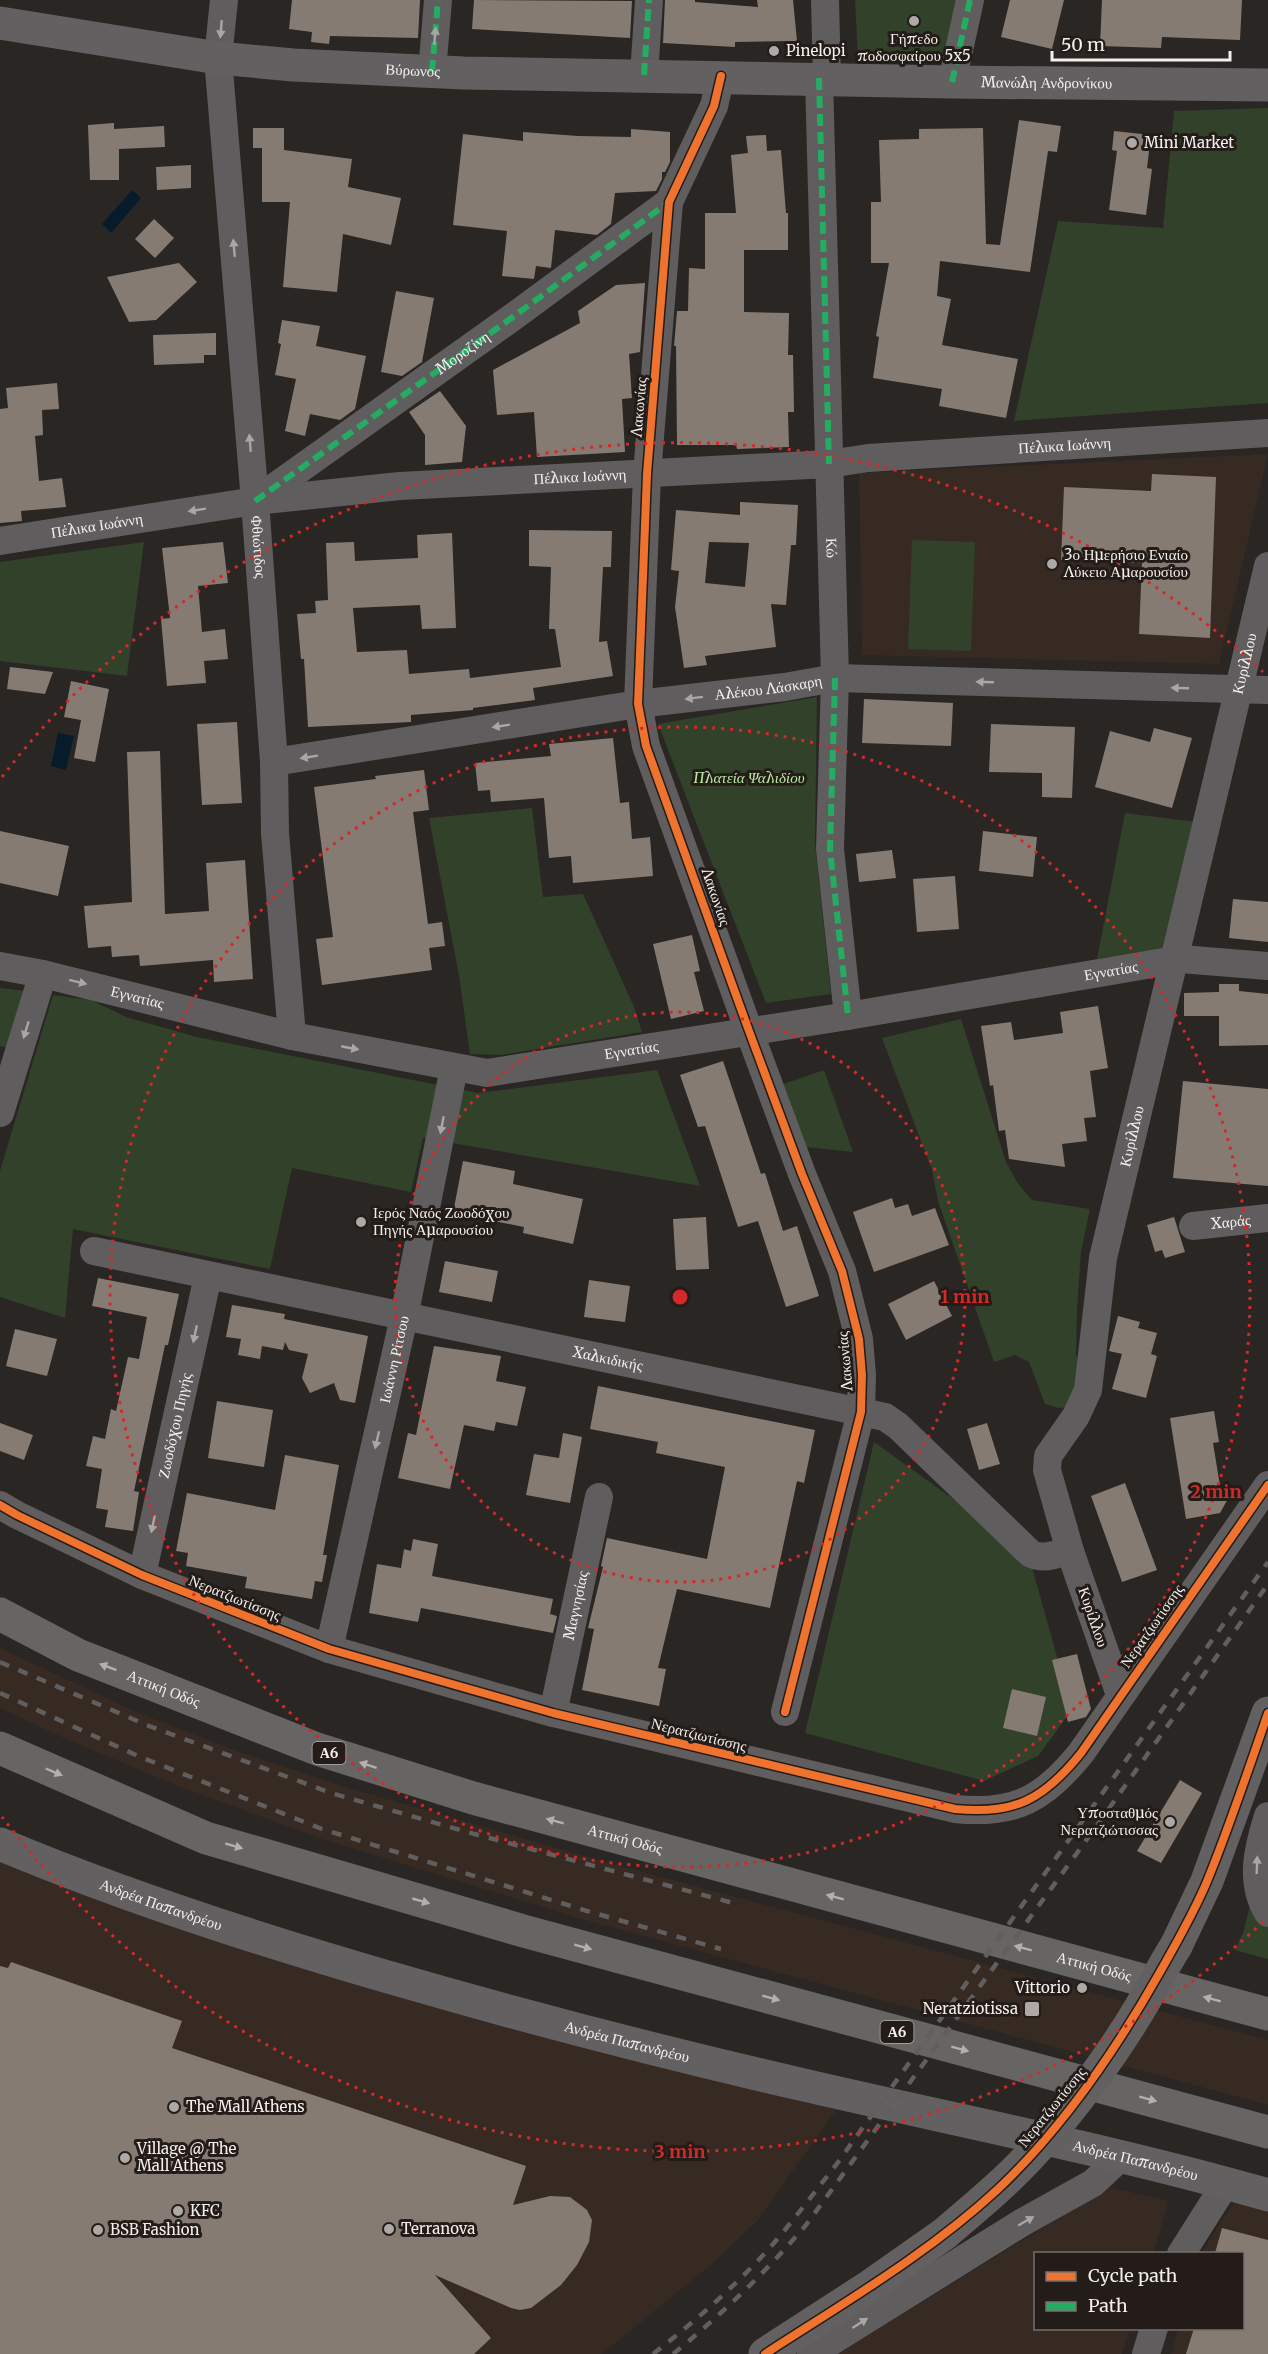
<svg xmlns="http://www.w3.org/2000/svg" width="1268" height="2354" viewBox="0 0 1268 2354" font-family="Merriweather,serif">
<rect width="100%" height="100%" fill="#292624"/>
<path fill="#362a23" d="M1268,454L1219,664L862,655L859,473Z
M0,1648L134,1711L239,1752L338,1785L602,1861L1268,2040V2105L585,1920L319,1838L178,1786L66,1739L0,1708Z
M0,1857L842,2102L757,2221L712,2264L602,2354H0Z
M1110,2187L1169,2201L1153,2253L1036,2254V2328L1130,2329L1122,2354H837Z
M1238,2196L1268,2204V2354H1171L1178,2329L1242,2328V2254L1201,2253Z"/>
<path fill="#324129" d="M855,0H957L943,60L858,58Z
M1268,108V403L1014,421L1058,221L1163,228L1174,111Z
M912,540L975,542L971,651L908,649Z
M144,542L127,676L0,661V562Z
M817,697L815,843L831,994L766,1003L658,724Z
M532,808L543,897L583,894L635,1009L642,1032L500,1055L470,1054L459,976L429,818Z
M1125,813L1197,822L1164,948L1097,959Z
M0,988L26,991L9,1048L0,1046Z
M53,995L91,1000L126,1017L197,1037L478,1093L657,1070L700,1186L423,1138L411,1192L292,1168L270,1269L73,1229L65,1318L0,1297V1171Z
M961,1019L1006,1162L1017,1182L1032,1200L1090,1209L1081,1252L1077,1310L1076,1354L1083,1377L1072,1407L1059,1408L1045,1404L1029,1362L1015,1355L994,1362L938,1201L932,1170L882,1038Z
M824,1070L853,1152L797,1146L775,1087Z
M874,1442L1028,1553L1072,1710L1038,1756L984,1781L805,1733Z
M1253,1892L1268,1921V1959L1235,1950L1244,1930Z"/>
<path fill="#061c2b" d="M132,190L141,198L111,233L102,224Z
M58,733L74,736L66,770L51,766Z"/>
<path fill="#867b73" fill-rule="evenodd" d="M292,0H420L418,38L330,36L329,44L311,42L312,32L289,29Z
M474,0L632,1L630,38L472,29Z
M665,0H695V2L758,7L757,0H793L797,41L735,42V47L663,43Z
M1010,0H1064L1052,49L1001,37Z
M1102,0H1242L1240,40L1162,37L1161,48L1100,46Z
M1019,120L1061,126L1057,152L1048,151L1030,272L940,261L937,296L951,299L942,345L1018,359L1006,418L939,406L942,389L873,378L879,337L876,336L889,263H871V202H881L879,140L919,139V129L983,128L986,244L1000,245Z
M114,123V129L164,126L165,147L119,149V180H90L88,125Z
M253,128H284V150L352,159L348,187L401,198L391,245L343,234L337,292L283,287L290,202H262V148H253Z
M631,129L670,132V162L665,172H662V179L656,191L615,193L611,224L597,235L555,230L551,268L536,266L534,279L502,276L507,231L453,225L463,134L523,141V132L578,136L631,137Z
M1114,131L1151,135L1147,168L1152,169L1146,215L1109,210L1117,151L1112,150Z
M766,135L767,151L781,150L786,213H788V250H744V312L789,313L788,355H793L794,412H788L789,447L737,449L736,445H677L676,346H674L677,311H688L689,268L705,269V213H736L731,155L748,153L746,136Z
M191,165V188L157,190L156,167Z
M154,219L174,238L155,258L135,239Z
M179,263L197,282L156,320L129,322L107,277Z
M645,283L640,352L629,354L632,398L622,399L625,452L537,457L534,412L497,415L493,370L580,323L578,311L616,285Z
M396,291L434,298L422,362L402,376L381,372Z
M282,320L320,326L316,346L366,356L355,409L340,420L310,414L305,436L285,431L296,379L275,375L281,344L278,343Z
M216,333V355H204V363L154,365L153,335Z
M57,383L59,409L42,410L43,435L35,436L39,481L62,478L66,507L21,511L22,521L0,523V409L8,408L6,388Z
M440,391L466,426L462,462L425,465V435L409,412Z
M1152,474L1216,477L1210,638L1139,634L1142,563L1061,560L1064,487L1151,491Z
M740,502L798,505L796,545H791L786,605L771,604L776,647L705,656L707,665L684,668L675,607L679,571L671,570L676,510L740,515ZM709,542L749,543L745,587L705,583Z
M529,530L612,531L611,567H603L599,642L607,641L613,676L533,688L535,700L473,708V710L411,715V722L308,727L304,659H301L297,614L316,613L315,601L328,600L326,543L354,542L355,561L418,558L417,535L452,533L456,628L422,629L420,605L353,608L357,652L407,650L409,674L469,669L470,678L561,667L555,629H549L551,567L529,566Z
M223,542L228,583L198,586L202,632L225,629L228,659L204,661L206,683L167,686L161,619L170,618L162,548Z
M10,667L53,672L45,694L7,689Z
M71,681L109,689L95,762L74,758L81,720L64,717Z
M864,699L953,703L951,746L862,743Z
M237,722L242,803L202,805L197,724Z
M991,724L1075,727L1072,798L1042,797V773L989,772Z
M1154,728L1192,738L1172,808L1095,787L1110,731L1150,742Z
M613,738L620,803L629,802L632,839L650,837L653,876L573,883L571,856L549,858L544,798L491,802L490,790L478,791L475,763L551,756L549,744Z
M160,751L165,914L209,911L206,863L245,860L253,979L214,982L213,960L140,966L139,955L112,957L111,946L88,948L84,906L132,902L127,752Z
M424,770L429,810L413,812L428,924L442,922L445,946L429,948L432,970L322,985L316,939L333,937L314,787L376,779L375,776Z
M0,831L69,846L58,896L0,883Z
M983,831L1037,837L1033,877L979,871Z
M892,850L896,878L859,882L856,854Z
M955,876L959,929L917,932L913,879Z
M1233,899L1268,902V942L1229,938Z
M692,935L700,971L694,972L704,1011L671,1019L653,944Z
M1219,984H1239V991L1268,994V1045L1219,1046V1016H1184V993L1219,992Z
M1098,1006L1108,1068L1090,1071L1096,1117L1084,1118L1087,1141L1062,1144L1065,1167L1009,1159L1005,1130L999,1131L993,1085L990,1086L981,1026L1011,1022L1014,1040L1063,1033L1060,1012Z
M723,1061L761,1174L765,1173L783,1231L797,1226L819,1296L786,1307L758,1221L738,1227L705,1126L698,1127L680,1075Z
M1183,1081L1268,1089V1186L1173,1178Z
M463,1161L515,1171L513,1184L583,1199L573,1244L523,1233L524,1227L453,1213Z
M892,1198L895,1208L908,1204L912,1216L935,1208L949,1245L874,1272L853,1212Z
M706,1217L709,1269L676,1270L673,1219Z
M1174,1217L1185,1252L1165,1258L1162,1250L1155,1252L1147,1225Z
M445,1261L498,1271L492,1302L439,1292Z
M98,1278L179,1294L168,1345H165L134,1491L139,1492L133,1531L105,1527L108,1510L96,1508L102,1469L86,1466L93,1436L105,1439L111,1409L116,1411L128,1357L139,1359L147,1317L92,1306Z
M589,1280L630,1286L625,1322L584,1317Z
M934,1281L952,1316L906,1340L888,1304Z
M232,1305L285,1314L284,1319L368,1336L355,1403L340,1400L334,1383L310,1393L302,1378L308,1354L289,1350L285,1342L283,1350L262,1346L260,1359L238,1355L241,1339L226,1337Z
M1118,1316L1140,1322L1138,1328L1157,1333L1151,1354L1157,1356L1146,1398L1112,1389L1122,1354L1109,1351Z
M15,1329L57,1339L47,1376L6,1366Z
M434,1346L501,1356L496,1381L526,1387L517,1426L496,1422L494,1431L464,1425L450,1489L398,1478L408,1433L416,1435Z
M598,1386L815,1430L804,1483L797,1481L770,1608L677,1589L658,1668L666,1669L659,1706L582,1690L594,1629L588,1628L603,1567L601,1566L607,1538L707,1559L725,1467L656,1453L658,1442L590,1429Z
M217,1401L273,1410L264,1467L208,1458Z
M1214,1411L1219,1442L1213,1443L1221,1492L1229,1497L1220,1513L1186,1519L1170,1418Z
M0,1423L33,1435L24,1460L0,1451Z
M987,1423L1000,1464L979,1470L967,1429Z
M563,1433L582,1437L570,1503L526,1495L534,1454L559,1458Z
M285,1455L339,1465L323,1555H327L322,1582L315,1581L312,1599L245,1588L247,1577L186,1566L188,1553L176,1551L187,1493L275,1510Z
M1125,1483L1157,1570L1122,1582L1091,1496Z
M413,1539L438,1544L432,1576L553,1599L550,1614L557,1616L553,1633L421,1608L418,1622L369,1613L377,1564L401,1568L404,1549L411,1551Z
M1077,1654L1091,1709L1086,1717L1068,1722L1052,1660Z
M1012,1689L1046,1697L1037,1736L1003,1728Z
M1180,1780L1202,1793L1161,1863L1137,1851Z
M11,1962L182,2021L172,2048L526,2166L513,2205L550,2196L570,2197L587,2210L592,2220L589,2242L577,2265L561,2285L531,2308L520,2310L511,2308L435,2275L491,2338L474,2354H0V1966L8,1968Z
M1222,2228L1268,2240V2354H1186L1194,2328H1242V2253H1215Z"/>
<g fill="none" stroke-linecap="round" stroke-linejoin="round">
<g stroke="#5f5d5d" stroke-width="28">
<path id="s1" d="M224,0L218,58L255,501L274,762L275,833L292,1036"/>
<path d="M825,0L827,79"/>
<path d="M432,72L438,0"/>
<path d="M644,75L649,0"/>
<path d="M721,76L714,106L669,202L647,474L638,704L646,746L749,1031L802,1174L842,1271L859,1339L862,1375L861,1412L785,1712"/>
<path id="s2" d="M819,78L835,678L830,849L848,1016"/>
<path d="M952,82L970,0"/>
<path id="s3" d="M255,501L506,322L669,202"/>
<path id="s4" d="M0,541L255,501L400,486L829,464L868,458L1268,433"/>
<path id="s5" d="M274,762L638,704L785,687L835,678L1268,690"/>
<path id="s6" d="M0,966L43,974L292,1036L487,1073L848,1016L1181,959L1268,966"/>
<path d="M0,1113L43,974"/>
<path id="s7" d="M1193,1226L1268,1218"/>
<path id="s8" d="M94,1251L885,1417L898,1426L1031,1554C1045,1560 1056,1554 1070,1551"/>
<path d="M0,1505L17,1515L142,1575L329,1649L553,1713L955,1809C1015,1815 1044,1799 1081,1753L1268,1485"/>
<path id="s9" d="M142,1575L208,1276"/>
<path id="s10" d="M329,1649L404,1317L454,1068"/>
<path id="s11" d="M1120,1695L1070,1551L1047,1470L1048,1456L1076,1416L1088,1390L1103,1258L1268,566"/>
<path id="s12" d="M553,1713L599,1497"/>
<path d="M1268,1816C1258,1848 1249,1882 1268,1913"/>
<path d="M1181,2254L1226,2183"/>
<path d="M811,2354L1023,2222L1093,2183L1122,2156"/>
<path d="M1146,2354L1154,2328"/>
</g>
<g stroke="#626060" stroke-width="33">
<path id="s13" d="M0,23L218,58L293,65L464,73L952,82L1268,85"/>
<path id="s14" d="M0,1844C126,1897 257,1939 388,1977C526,2017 664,2053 804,2085C959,2121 1115,2151 1268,2195"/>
<path d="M1176,1946L1207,1881L1268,1713"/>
<path d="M765,2354L870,2286L944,2234"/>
</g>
<g stroke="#676464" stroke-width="33">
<path id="s15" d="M0,1614L78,1655L317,1749L473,1798L1268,2014"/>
<path d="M0,1748L206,1838L527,1932L1268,2132"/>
</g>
<path stroke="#605e5e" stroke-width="4.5" stroke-dasharray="10 10" stroke-linecap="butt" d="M0,1662L149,1726L334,1794L467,1832L733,1903
M0,1693L138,1756L322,1829L587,1911L721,1949
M653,2354C693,2323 732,2289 766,2252C791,2224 813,2194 836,2165L1268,1562
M673,2354C721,2315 765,2273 806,2225L1093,1831L1268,1584"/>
<path stroke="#626060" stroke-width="33" d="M944,2234C977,2206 1010,2179 1038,2147C1078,2101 1116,2050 1146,1998C1156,1981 1165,1963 1176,1946"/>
<path stroke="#26ab63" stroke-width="6" stroke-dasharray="12 6" stroke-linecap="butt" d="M432,72L438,0
M644,75L649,0
M819,78L829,464
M952,82L970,0
M255,501L506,322L669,202
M835,678L830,849L848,1016"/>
<defs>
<path id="cycleway" d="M721,76L714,106L669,202L647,474L638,704L646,746L749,1031L802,1174L842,1271L859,1339L862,1375L861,1412L785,1712
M0,1505L17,1515L142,1575L329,1649L553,1713L955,1809C1015,1815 1044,1799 1081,1753L1268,1485
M765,2354C845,2302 928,2254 998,2189C1064,2127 1116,2050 1160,1972C1177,1942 1195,1911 1208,1879C1230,1825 1249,1768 1268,1713"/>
</defs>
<use href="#cycleway" stroke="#231c18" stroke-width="11"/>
<use href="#cycleway" stroke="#ef722f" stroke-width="8"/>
</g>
<defs><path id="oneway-solid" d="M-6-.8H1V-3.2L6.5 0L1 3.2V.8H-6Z" transform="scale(1.5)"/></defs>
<g fill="#aaa6a4">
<use href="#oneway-solid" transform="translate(221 29) rotate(95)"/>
<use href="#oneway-solid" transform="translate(435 36) rotate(-85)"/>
<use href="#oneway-solid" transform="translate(234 248) rotate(-95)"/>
<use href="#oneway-solid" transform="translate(250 443) rotate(-95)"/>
<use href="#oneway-solid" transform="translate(197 510) rotate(171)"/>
<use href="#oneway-solid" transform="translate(985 682) rotate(-178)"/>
<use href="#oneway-solid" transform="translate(1180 688) rotate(-178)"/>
<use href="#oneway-solid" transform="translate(694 698) rotate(173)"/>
<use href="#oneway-solid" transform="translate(501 726) rotate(171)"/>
<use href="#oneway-solid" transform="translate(309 757) rotate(171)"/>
<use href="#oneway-solid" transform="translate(78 982) rotate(14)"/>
<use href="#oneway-solid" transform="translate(26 1030) rotate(107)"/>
<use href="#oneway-solid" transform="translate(350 1048) rotate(11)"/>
<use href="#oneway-solid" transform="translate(442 1125) rotate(101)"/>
<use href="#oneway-solid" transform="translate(195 1334) rotate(102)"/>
<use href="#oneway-solid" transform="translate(377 1440) rotate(103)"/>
<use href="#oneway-solid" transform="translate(153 1524) rotate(102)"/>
<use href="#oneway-solid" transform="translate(1257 1865) rotate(-88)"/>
<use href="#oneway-solid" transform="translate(1026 2221) rotate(-30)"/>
<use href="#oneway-solid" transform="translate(860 2323) rotate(-33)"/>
</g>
<g fill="#b5b0af">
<use href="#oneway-solid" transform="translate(108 1667) rotate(-159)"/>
<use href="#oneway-solid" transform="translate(368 1765) rotate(-162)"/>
<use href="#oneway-solid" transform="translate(54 1772) rotate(23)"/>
<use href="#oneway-solid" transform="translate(555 1821) rotate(-165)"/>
<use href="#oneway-solid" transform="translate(234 1846) rotate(16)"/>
<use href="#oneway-solid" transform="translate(835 1897) rotate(-165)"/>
<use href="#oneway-solid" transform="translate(421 1901) rotate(16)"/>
<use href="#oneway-solid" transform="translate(583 1947) rotate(15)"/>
<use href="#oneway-solid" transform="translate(1023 1948) rotate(-165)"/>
<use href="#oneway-solid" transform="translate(771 1998) rotate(15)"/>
<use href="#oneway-solid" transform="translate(1212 1999) rotate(-165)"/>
<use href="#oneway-solid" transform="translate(960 2049) rotate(15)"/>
<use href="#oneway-solid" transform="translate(1148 2099) rotate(15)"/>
</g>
<g fill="none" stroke="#d62828" stroke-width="3" stroke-dasharray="3 6">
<circle cx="680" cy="1297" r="285"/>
<circle cx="680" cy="1297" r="570"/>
<path d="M1263 1922A855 855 0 0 1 2 1817M2 777A855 855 0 0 1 1263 672"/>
</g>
<g fill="#ada9a6" stroke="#231c18" stroke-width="2">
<circle cx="914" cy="21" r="6"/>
<circle cx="774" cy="51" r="6"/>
<circle cx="1132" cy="143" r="6"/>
<circle cx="1052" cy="564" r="6"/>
<circle cx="361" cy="1222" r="6"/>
<circle cx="1170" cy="1822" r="6"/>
<circle cx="1082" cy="1988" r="6"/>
<rect x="1024" y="2001" width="16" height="16" rx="3"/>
<circle cx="174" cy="2107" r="6"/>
<circle cx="125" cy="2158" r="6"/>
<circle cx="178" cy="2211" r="6"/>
<circle cx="389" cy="2229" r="6"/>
<circle cx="98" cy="2230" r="6"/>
</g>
<g text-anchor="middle" stroke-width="6" stroke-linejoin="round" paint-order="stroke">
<g fill="#231c18" stroke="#b5b0ac" stroke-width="1.5">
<rect x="312.5" y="1742" width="33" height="22" rx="4.5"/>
<rect x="880.5" y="2021" width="33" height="22" rx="4.5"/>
</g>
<g font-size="14" font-weight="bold" fill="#f4efec">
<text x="329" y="1758">Α6</text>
<text x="897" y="2037">Α6</text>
</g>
<g font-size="15" fill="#f4efec" stroke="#231c18" text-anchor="start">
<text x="914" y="44" text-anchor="middle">Γήπεδο<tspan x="914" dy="17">ποδοσφαίρου 5x5</tspan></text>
<text x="786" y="56">Pinelopi</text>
<text x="1144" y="148">Mini Market</text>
<text x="1064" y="560">3ο Ημερήσιο Ενιαίο<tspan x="1064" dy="17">Λύκειο Αμαρουσίου</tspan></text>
<text x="373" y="1218">Ιερός Ναός Ζωοδόχου<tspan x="373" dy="17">Πηγής Αμαρουσίου</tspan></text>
<text x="1158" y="1818" text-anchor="end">Υποσταθμός<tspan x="1158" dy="17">Νερατζιώτισσας</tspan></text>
<text x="1070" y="1993" text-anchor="end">Vittorio</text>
<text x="1018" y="2014" text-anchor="end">Neratziotissa</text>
<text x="186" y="2112">The Mall Athens</text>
<text x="137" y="2154">Village @ The<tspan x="137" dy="17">Mall Athens</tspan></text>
<text x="190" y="2216">KFC</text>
<text x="401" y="2234">Terranova</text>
<text x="110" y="2235">BSB Fashion</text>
</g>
<g font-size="15" fill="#f4efec" stroke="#231c18">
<text dy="5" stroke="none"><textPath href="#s13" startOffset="416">Βύρωνος</textPath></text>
<text dy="5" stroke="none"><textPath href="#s13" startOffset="1050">Μανώλη Ανδρονίκου</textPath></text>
<text dy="5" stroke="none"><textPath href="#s3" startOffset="255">Μοροζίνη</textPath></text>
<text transform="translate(639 407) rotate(-85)" y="5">Λακωνίας</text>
<text dy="5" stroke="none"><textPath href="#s4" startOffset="1070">Πέλικα Ιωάννη</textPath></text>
<text dy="5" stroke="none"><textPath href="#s4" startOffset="584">Πέλικα Ιωάννη</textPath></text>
<text dy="5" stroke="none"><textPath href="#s4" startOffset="98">Πέλικα Ιωάννη</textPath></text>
<text dy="5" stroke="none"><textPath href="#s1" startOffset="549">Φθιώτιδος</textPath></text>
<text dy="5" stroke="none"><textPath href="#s2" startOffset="470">Κώ</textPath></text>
<text dy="5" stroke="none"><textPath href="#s11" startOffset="1072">Κυρίλλου</textPath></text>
<text dy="5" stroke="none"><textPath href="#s5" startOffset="500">Αλέκου Λάσκαρη</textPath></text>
<text transform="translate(716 897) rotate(71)" y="5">Λακωνίας</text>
<text dy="5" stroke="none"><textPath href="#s6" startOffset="1131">Εγνατίας</textPath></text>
<text dy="5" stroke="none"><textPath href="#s6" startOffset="141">Εγνατίας</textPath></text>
<text dy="5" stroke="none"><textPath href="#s6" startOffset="645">Εγνατίας</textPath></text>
<text dy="5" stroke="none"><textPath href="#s11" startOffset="586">Κυρίλλου</textPath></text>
<text dy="5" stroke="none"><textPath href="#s7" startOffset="38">Χαράς</textPath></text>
<text dy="5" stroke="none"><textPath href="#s10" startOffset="297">Ιωάννη Ρίτσου</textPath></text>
<text dy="5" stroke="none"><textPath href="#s8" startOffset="525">Χαλκιδικής</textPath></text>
<text transform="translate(845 1361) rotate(-95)" y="5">Λακωνίας</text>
<text dy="5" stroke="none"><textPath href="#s9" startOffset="153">Ζωοδόχου Πηγής</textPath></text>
<text transform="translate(235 1598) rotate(22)" y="5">Νερατζιωτίσσης</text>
<text dy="5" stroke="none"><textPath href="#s12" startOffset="110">Μαγνησίας</textPath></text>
<text transform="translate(1093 1617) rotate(71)" y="5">Κυρίλλου</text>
<text transform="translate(1152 1626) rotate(-55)" y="5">Νερατζιωτίσσης</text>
<text dy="5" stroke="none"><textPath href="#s15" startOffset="180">Αττική Οδός</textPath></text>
<text transform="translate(699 1735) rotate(14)" y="5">Νερατζιωτίσσης</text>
<text dy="5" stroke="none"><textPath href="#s15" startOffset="666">Αττική Οδός</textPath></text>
<text dy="5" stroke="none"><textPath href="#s14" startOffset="172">Ανδρέα Παπανδρέου</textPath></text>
<text dy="5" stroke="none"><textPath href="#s15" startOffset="1152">Αττική Οδός</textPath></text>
<text dy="5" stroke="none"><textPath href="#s14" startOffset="658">Ανδρέα Παπανδρέου</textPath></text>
<text transform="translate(1052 2107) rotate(-51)" y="5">Νερατζιωτίσσης</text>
<text dy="5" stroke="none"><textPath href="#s14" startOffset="1180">Ανδρέα Παπανδρέου</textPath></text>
</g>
<g font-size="15" font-style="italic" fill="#baeaa2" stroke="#231c18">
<text x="749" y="783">Πλατεία Ψαλιδίου</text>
</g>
</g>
<circle cx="680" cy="1297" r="9" fill="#d62828" stroke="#231c18" stroke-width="3"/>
<g font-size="18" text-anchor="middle" font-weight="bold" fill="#d62828" stroke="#231c18" stroke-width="6" stroke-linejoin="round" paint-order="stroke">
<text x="965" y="1303">1 min</text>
<text x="1216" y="1498">2 min</text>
<text x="680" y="2158">3 min</text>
</g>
<rect x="1034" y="2252" width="210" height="78" fill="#231c18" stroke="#77706d" stroke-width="1.5"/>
<rect x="1046" y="2272" width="30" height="9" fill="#ef722f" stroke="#77706d" stroke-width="1.5"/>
<text x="1088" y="2282" font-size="18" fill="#f4efec">Cycle path</text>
<rect x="1046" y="2302" width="30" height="9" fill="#26ab63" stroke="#77706d" stroke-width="1.5"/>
<text x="1088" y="2312" font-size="18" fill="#f4efec">Path</text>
<path d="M1052 51v9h178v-9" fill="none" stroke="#f4efec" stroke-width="3"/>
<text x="1061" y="51" font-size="18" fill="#f4efec" stroke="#231c18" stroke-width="4.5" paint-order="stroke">50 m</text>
</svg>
